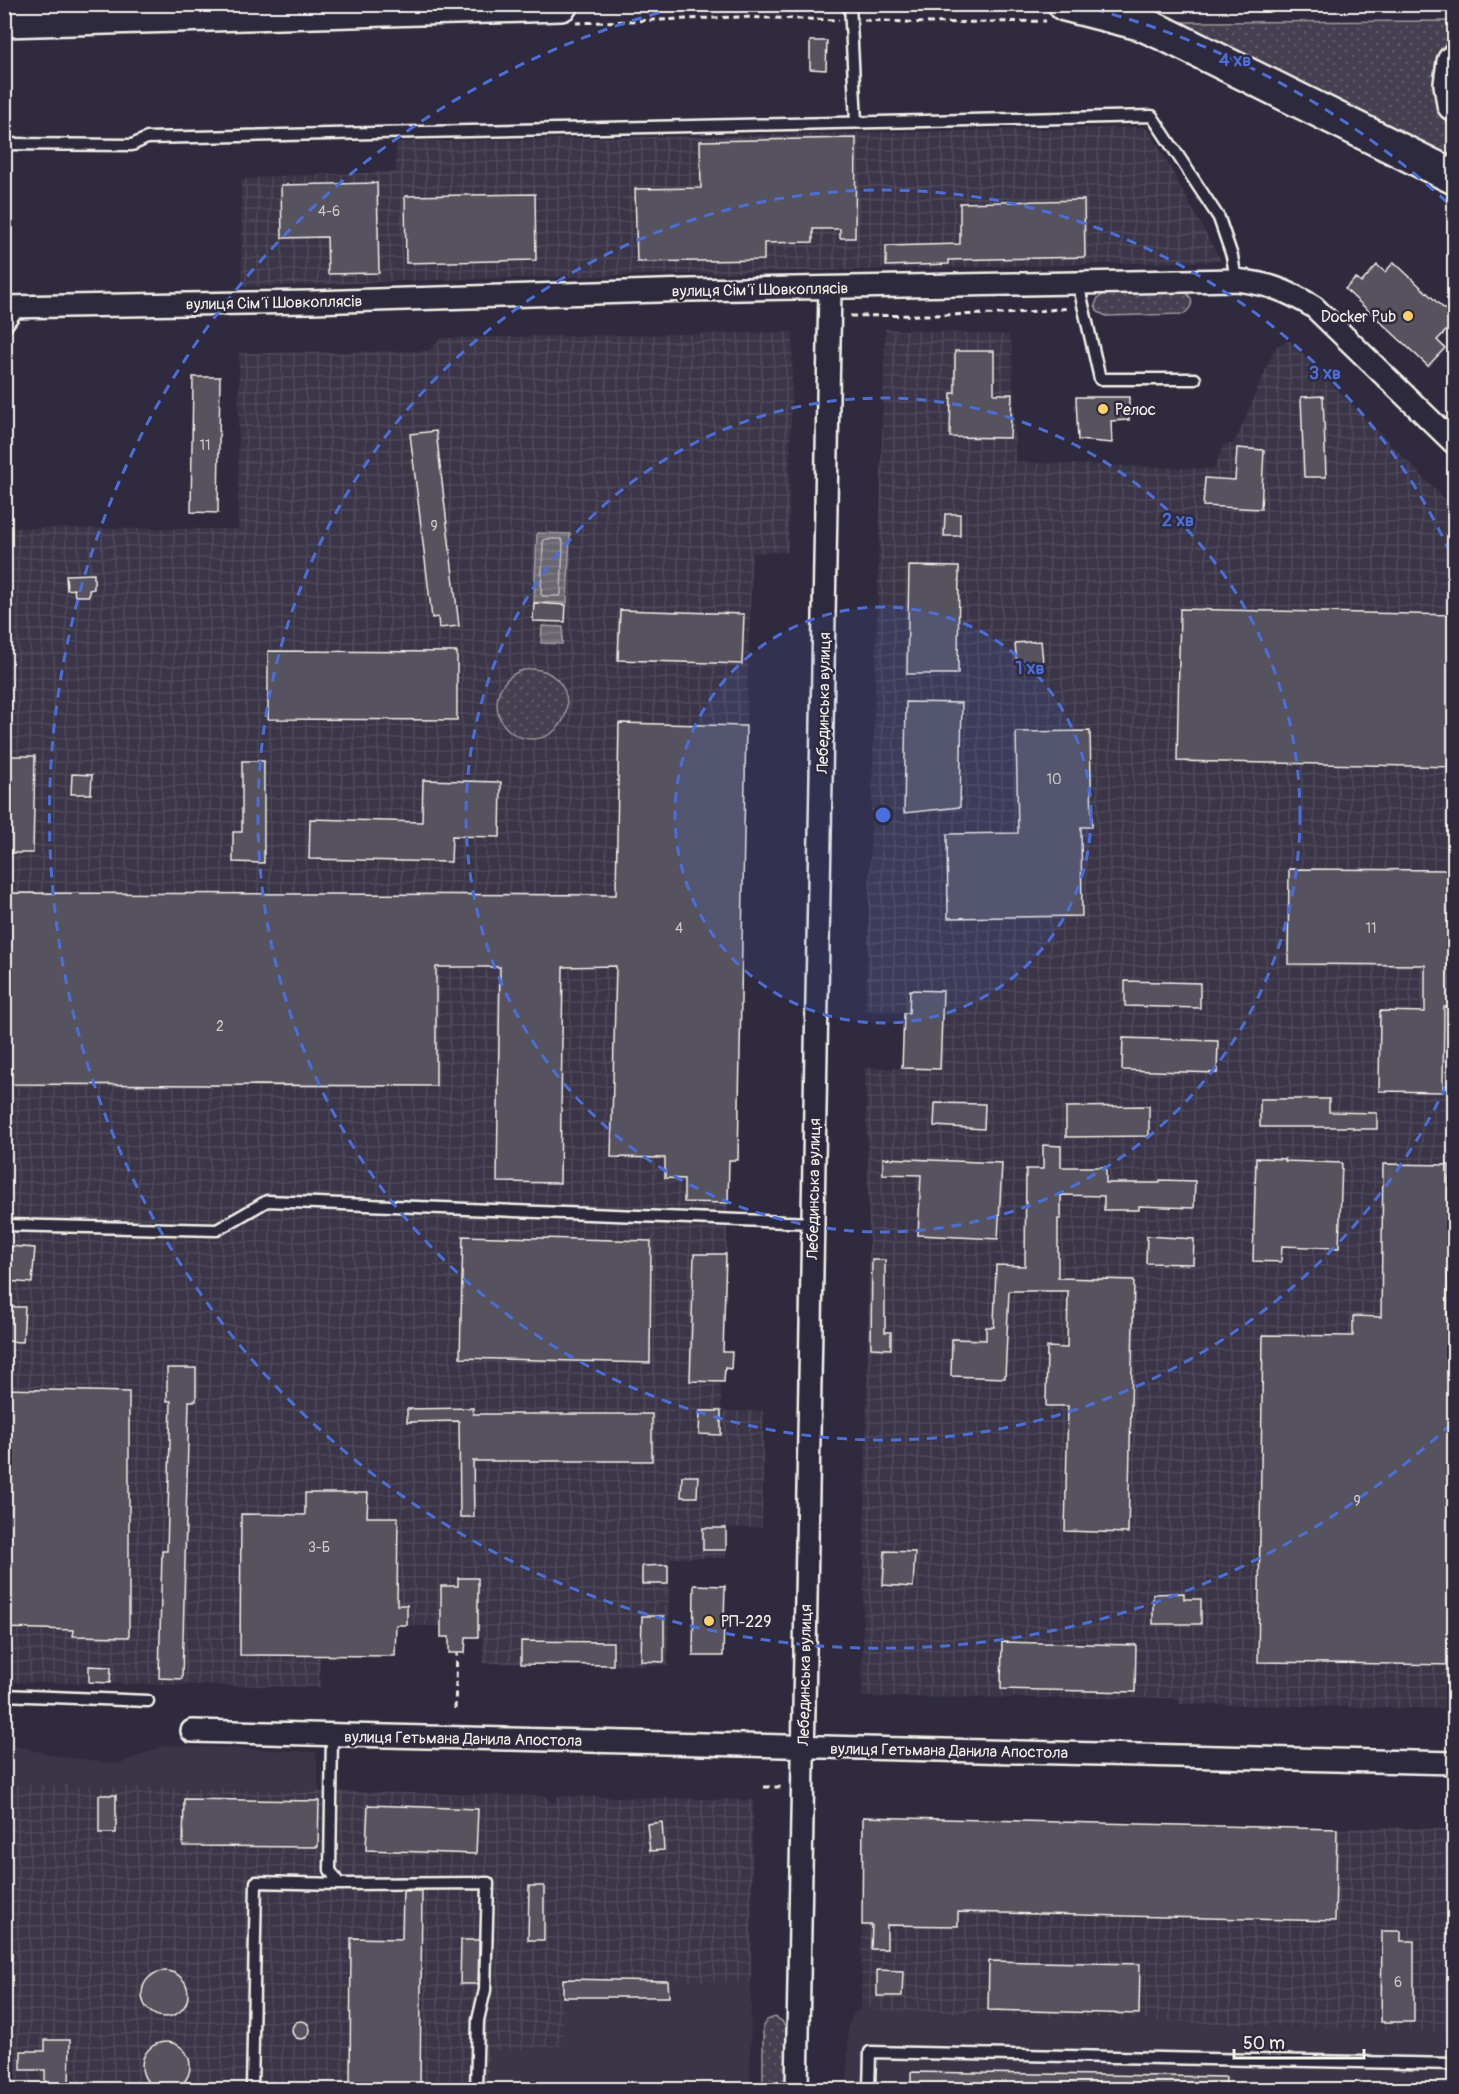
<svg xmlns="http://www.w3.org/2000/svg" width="1459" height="2094" viewBox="0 0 1459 2094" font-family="Pangolin,sans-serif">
<defs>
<pattern id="industrial-grid" width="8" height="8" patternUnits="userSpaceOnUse" patternTransform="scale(1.5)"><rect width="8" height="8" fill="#3b3647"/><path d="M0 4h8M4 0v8" fill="none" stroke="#4e4a59"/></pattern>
<pattern id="grass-dots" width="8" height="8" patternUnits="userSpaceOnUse" patternTransform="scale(1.5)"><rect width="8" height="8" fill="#454050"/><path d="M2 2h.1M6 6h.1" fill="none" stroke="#605c69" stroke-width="1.8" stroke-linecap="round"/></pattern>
<pattern id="water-rules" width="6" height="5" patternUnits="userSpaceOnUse" patternTransform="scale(1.5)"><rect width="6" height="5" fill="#6a6670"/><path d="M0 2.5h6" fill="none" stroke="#807c84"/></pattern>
</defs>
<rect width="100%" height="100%" fill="#2f2a3d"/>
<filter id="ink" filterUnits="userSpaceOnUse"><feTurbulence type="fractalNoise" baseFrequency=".0167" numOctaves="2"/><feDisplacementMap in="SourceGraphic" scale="12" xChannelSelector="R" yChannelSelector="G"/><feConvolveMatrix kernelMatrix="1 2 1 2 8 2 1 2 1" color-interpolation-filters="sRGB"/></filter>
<g filter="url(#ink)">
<path fill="#3b3647" d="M5,1743L52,1755L119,1764L165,1745L316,1752L319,1791L5,1784Z
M563,1979L751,1982L750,2089L489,2090V2051L563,2046Z
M861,2009L1454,2033V2089L847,2090L848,2026L854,2013Z"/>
<path fill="url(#industrial-grid)" d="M1143,127L1150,131L1221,261L398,281L315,285L242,287L241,180L274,176L396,172V142Z
M885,329L1009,335L1012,346L1015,462L1214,469L1224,444H1234L1276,346L1290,341L1454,509V1709L1179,1704V1698L862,1697L869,1251L865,1068H902L904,1013L866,1010Z
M793,332L788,552L752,553L746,726L738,1160L729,1163L724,1352H732L731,1369L725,1368L724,1382H721V1411H764L762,1527L726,1528V1558H670L668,1666L483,1663V1637H466L465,1653H449V1637H441L440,1626L396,1625L395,1656H320V1687L5,1682V528L238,529L239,353L429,351L441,338Z
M5,1784L544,1796L554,1804L558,1796L753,1800L751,1982L563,1979V2046L489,2051V2089L5,2090Z
M863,1817L1337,1829L1384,1827L1454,1829V2033L861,2009Z"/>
<path fill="url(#grass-dots)" stroke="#9c989c" stroke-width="1.5" d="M1454,21V27L1446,42L1439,61V102L1447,123L1454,135V164L1179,26L1181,22Z
M1182,290C1194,297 1195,305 1184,314L1106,316L1098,312L1095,305L1098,298L1105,293Z
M497 704a35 35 0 1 1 70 0a35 35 0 1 1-70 0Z
M775,2017L782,2021L786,2027V2089H763V2026L767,2020Z"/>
<path fill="url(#water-rules)" stroke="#a19ea0" stroke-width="1.5" d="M537,533L570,534L567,603L534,602Z
M542,626L563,627L562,644L541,643Z"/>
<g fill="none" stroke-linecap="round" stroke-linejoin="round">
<path stroke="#bdb9b8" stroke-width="1.5" d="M545,539H561L563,542L561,594L559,596H543L541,594L543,542Z"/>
</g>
<path fill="#56525f" stroke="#f4f1e8" stroke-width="1.5" d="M810,41H827L826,70L810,69Z
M856,138L855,238H840V229H813V242L764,243V260L637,262L635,189L701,188L700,141Z
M377,183L379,273L328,274L327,237L282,238L281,185Z
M535,194L536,260L406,263L405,196Z
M1084,200L1085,257L949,260V264L886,266V246L960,244V203Z
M1394,262L1455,319V322L1437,340L1445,348L1428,366L1345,289L1356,278L1361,283L1377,265L1385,272Z
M955,351H994V394H1012L1010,438L950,437L951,393H955Z
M193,377H220L218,513L191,512Z
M1323,396L1326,477H1304L1301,397Z
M1076,397H1129V420L1111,421L1112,443L1078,440Z
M436,431L459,626L439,628L438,617L432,618L410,434Z
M1237,448L1264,450L1261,509L1203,506L1205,478L1235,480Z
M945,514H960V536H944Z
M909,566L959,567L958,674H907Z
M94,574V589L89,590V596H75L74,589L67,590L66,575Z
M534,603L566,605L565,622L533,621Z
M1180,609L1455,615V767L1177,761Z
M620,610L744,614L742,664L618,660Z
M1041,641L1043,662L1017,664L1015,643Z
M268,651L457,652V720L268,719Z
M906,702L962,703L960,807L904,813Z
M619,723L746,726L738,1160H729L728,1203L684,1202V1179L665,1178V1158L611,1157L616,966L563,967L560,1183L497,1182L500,967H436V1086L4,1084V893L616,895Z
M1090,731L1092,827H1081L1082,916L948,918L947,834L1018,833L1016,732Z
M4,756H35L33,853H4Z
M242,761H264V863L233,862V832H242Z
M72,774L92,775L91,794H71Z
M423,780L501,782L500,837L452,836L451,862L309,859L310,819L422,822Z
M1289,869L1455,870V1007H1444L1443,1092L1379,1091L1380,1011L1425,1012V965L1288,964Z
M1125,981L1200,983V1008L1125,1006Z
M910,990L943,991L940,1069L902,1068L904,1013H909Z
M1123,1038L1218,1041L1217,1073L1122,1070Z
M1260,1099H1329V1112L1377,1113V1129H1353V1127H1260Z
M935,1103L985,1104L984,1129L934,1126Z
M1149,1106V1136L1066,1137V1107Z
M1043,1145L1061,1146V1167H1106V1183H1160V1180L1195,1181L1194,1208L1139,1206V1210H1104V1196L1061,1195V1219H1058V1278L1134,1280L1128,1533L1065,1531L1068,1406H1046L1047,1347L1067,1348L1068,1291H1009L1005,1378L951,1376L952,1339L986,1340V1327H994L996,1265L1025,1266L1026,1169H1043Z
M883,1158L1002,1163L998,1239L918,1235L921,1175L883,1174Z
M1256,1158L1285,1159V1161L1342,1163L1339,1248L1282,1246L1281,1262L1253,1261Z
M1383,1164L1449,1165L1447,1315H1455V1665L1258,1662L1263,1335L1353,1336V1316L1381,1317Z
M463,1236L651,1241L650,1363L460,1358Z
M1147,1236L1194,1239L1193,1264L1146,1263Z
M9,1246L35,1248L32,1283L6,1281Z
M694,1254H726L723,1352H732L731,1369L725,1368L724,1382L690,1381Z
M872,1260H885V1332H891V1349L871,1348Z
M4,1307H25L23,1342L4,1341Z
M167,1368H196V1401H189L182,1679L159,1678L162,1551H167L171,1401H167Z
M4,1389L129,1392V1637L73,1636L74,1630L4,1628Z
M473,1408V1414H652V1461H473L474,1517H460L459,1421L407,1422V1409Z
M700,1411H721V1435L699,1434Z
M682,1476H698L697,1497H681Z
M305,1493H368L367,1517H398L397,1605H407V1625H396L395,1656L240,1655L241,1514L305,1515Z
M703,1528H726V1550H703Z
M885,1551L915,1552L913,1587L883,1585Z
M668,1565V1584H642V1566Z
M458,1578H478V1637H466L465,1653H449V1637H441V1586H458Z
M694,1585L725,1586L723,1656H693Z
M1184,1593V1599H1201V1624H1153V1594Z
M642,1616H664V1662L641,1661Z
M521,1641L613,1642V1665L521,1664Z
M1002,1642L1136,1645L1135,1692L1001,1689Z
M89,1666L111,1667L110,1683L89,1682Z
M99,1795H116V1833H99Z
M184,1799L319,1801L318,1847L183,1846Z
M368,1805L478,1809L476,1854L366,1850Z
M863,1817L1337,1829L1335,1921L958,1912V1926L887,1925V1949H871L872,1925H862Z
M662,1822L664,1850L650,1851L647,1824Z
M529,1886H544V1940H528Z
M403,1891H422L420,2090H350L351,1938L402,1939Z
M1382,1931H1401V1941H1414V2022H1381Z
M461,1940H479L478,1984H460Z
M989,1961L1140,1964L1139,2014L988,2010Z
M877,1970L903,1971L902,1996H877Z
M142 1994a23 23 0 1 1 46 0a23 23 0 1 1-46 0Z
M563,1979L668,1981L669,1997H563Z
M292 2030a9 9 0 1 1 18 0a9 9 0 1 1-18 0Z
M45,2040H70L69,2090H45V2070H21V2051H45Z
M142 2066a24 24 0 1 1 48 0a24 24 0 1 1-48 0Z
M911,2072L1226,2077L1225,2090H911Z"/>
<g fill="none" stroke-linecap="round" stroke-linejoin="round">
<defs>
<path id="lane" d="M850,4L856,122
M4,144L132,145L147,138L1152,116L1219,218L1232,256L1236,280
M1078,283L1100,379H1195
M4,329L20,307
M4,1225L217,1230L267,1201L813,1223
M4,1695L148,1701
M332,1735L330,1870L339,1884L488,1883L485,1990L478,2020L476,2090
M252,2090L256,1882L339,1884
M869,2090L870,2052L1454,2064"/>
<path id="street" d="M4,307L312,302L690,290L1236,280C1269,284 1286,290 1314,307L1454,443
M192,1731L1454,1763
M797,2090L830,288"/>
<path id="primary" d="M1065,4L1140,23L1167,35L1454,177
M4,20L561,4
M1454,62L1451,84L1454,104"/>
</defs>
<use href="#lane" stroke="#f4f1e8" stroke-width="15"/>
<use href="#street" stroke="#f4f1e8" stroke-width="26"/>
<use href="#primary" stroke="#f4f1e8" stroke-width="38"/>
<path stroke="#f4f1e8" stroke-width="3" stroke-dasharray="6 4.5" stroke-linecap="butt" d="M1171,8L1288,4
M864,20L930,23L1046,21
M576,23L739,17L839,20
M850,316L1005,314L1070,308
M455,1709L457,1653
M764,1787H785"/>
<use href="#lane" stroke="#2f2a3d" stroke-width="10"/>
<use href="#street" stroke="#2f2a3d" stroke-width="21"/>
<use href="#primary" stroke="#2f2a3d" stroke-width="33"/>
</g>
</g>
<circle cx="883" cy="815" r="208" fill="#486fdb" fill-opacity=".12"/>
<g fill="none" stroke="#486fdb" stroke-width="3" stroke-dasharray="10 8">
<circle cx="883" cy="815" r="208"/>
<circle cx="883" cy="815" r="417"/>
<path d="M1454 1069A625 625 0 1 1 1454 561"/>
<path d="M1451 1424A833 833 0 1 1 689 5M1077 5A833 833 0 0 1 1451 206"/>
</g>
<g fill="#ffd166" stroke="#2f2a3d" stroke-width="2">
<circle cx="1408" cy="316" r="6"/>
<circle cx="1103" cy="409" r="6"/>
<circle cx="709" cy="1621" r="6"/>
</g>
<g text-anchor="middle" stroke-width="5" stroke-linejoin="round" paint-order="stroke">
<g font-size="14" fill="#ccc9c6">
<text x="329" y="216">4-6</text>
<text x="205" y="450">11</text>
<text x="434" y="531">9</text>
<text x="1054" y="784">10</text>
<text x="679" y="933">4</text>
<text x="1371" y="933">11</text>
<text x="220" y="1031">2</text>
<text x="1357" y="1506">9</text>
<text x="319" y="1552">3-Б</text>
<text x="1398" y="1987">6</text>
</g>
<g font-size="16" fill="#f4f1e8" stroke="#2f2a3d">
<text transform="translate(760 289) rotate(-1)" y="6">вулиця Сімʼї Шовкоплясів</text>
<text transform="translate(274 302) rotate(-1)" y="6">вулиця Сімʼї Шовкоплясів</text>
<text transform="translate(823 703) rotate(-89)" y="6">Лебединська вулиця</text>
<text transform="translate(813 1189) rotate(-89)" y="6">Лебединська вулиця</text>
<text transform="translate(804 1675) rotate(-89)" y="6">Лебединська вулиця</text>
<text transform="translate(463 1738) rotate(1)" y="6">вулиця Гетьмана Данила Апостола</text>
<text transform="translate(949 1750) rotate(1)" y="6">вулиця Гетьмана Данила Апостола</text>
</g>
<g font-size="16" fill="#f4f1e8" stroke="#2f2a3d" text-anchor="start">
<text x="1396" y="322" text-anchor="end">Docker Pub</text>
<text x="1115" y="415">Релос</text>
<text x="721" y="1627">РП-229</text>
</g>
</g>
<circle cx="883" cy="815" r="9" fill="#486fdb" stroke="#2f2a3d" stroke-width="3"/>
<g font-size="18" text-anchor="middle" font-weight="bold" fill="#486fdb" stroke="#2f2a3d" stroke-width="5" stroke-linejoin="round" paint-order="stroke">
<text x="1235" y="66">4 хв</text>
<text x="1325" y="379">3 хв</text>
<text x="1178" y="526">2 хв</text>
<text x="1030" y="674">1 хв</text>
</g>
<rect width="1459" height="2094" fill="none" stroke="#2f2a3d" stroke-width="24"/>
<rect x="12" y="12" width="1435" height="2070" fill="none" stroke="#f4f1e8" stroke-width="2" filter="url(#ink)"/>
<path d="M1234 2049v9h130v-9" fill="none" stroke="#f4f1e8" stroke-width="3"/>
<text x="1243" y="2049" font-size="18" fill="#f4f1e8" stroke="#2f2a3d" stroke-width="4.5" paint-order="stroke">50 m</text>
</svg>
